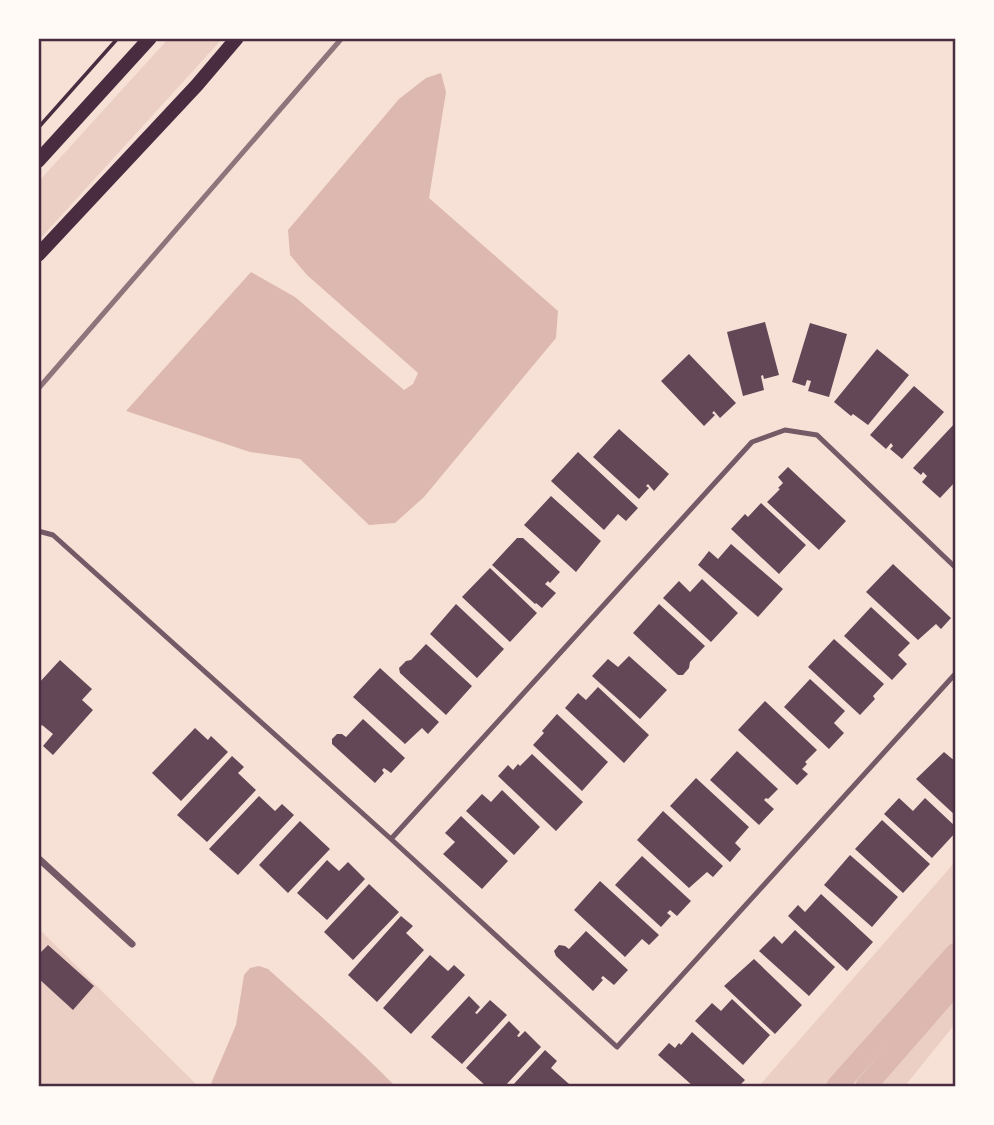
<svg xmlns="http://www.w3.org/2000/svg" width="994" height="1125" viewBox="0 0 994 1125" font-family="Lora,serif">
<rect width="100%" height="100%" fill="#f7e1d7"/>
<path fill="#ebcfc5" d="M168,39H222L39,240V181Z
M955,862V1024L905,1086H759Z
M39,929L198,1086H39Z"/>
<path fill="#dcb8b0" d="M441,73L446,92L429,198L558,311L556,338L424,497L395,523L369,525L300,459L250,452L126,411L251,272L295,297L404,390L413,384L418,373L307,275L290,255L288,230L399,99L426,78Z
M259,966L268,969C311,1008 354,1044 395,1086H210L236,1025L244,975L250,968Z"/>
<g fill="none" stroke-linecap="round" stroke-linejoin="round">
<path stroke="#dcb8b0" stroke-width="21" d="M837,1086L956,953
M866,1086L956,983"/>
</g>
<path fill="#644757" d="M765,322L779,375L764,379L763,375L761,376L764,390L743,396L727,332Z
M810,323L847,334L829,397L808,391L811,381L807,380L805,386L792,382Z
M877,349L909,375L868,425L853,414L851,416L834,402Z
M689,354L736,403L720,418L714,411L712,413L715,415L704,426L661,381Z
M914,386L944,412L902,459L890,449L893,446L891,443L886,449L870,435Z
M956,422V481L940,498L922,482L927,476L923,472L921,475L913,468Z
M619,429L669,474L654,491L648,484L646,486L649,488L639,499L593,457Z
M578,452L638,508L626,521L618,514L604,530L551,481Z
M788,467L846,521L819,550L767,502L780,489L778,488L783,483L778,477Z
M551,496L601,541L576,572L524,525Z
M761,503L806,545L779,574L731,529L745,514L748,517Z
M517,538H523L560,572L550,583L548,581L545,584L556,593L542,608L536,603L535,604L492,565Z
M731,544L783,589L758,617L698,565L709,551L718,559Z
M893,564L951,618L941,629L936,624L918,640L866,592Z
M490,568L537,613L510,642L462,597Z
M702,579L738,613L711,642L663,598L679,581L690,592Z
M456,604L504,649L477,678L430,634Z
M659,604L705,646L690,662L689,668L683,675H678L633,633Z
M871,607L910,643L898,655L907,664L892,680L844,636Z
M834,639L884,684L873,696L875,699L860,715L808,667Z
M426,644L472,686L446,715L400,673L399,668L406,661L411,660Z
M629,656L667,690L640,719L592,676L608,659L618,667Z
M60,660L92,689L82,700L93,710L53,755L43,746L53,734L42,725L38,729V684Z
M380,668L439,722L428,734L422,728L405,744L353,697Z
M810,679L845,711L834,723L844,733L829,749L784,707Z
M598,687L649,735L624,763L565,708L578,693L586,700Z
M765,701L817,750L805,762L807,764L802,769L808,774L797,785L738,730Z
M557,714L608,762L582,791L533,745L544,733L542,731Z
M363,719L405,758L391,773L384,768L382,770L384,773L375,783L332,744V739L337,734H342L346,737Z
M195,728L208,740L211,736L228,752L181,801L152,773Z
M737,751L778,789L768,799L766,798L764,800L774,809L759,825L710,780Z
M944,752L956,762V816L916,779Z
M532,754L583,802L556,831L498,776L508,765L513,770L518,764L520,766Z
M232,756L244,767L238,773L256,790L207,842L177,815Z
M696,778L749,827L735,843L741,849L730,862L670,806Z
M502,790L540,827L514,855L466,811L482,794L491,802Z
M259,796L275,811L282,804L294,815L238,875L209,849Z
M899,798L913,811L925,798L956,827V832L932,858L884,814Z
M663,811L723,866L713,877L707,872L689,888L637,840Z
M461,816L508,861L482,889L443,854L455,842L445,833Z
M882,820L930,864L903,893L855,849Z
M300,821L330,849L288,893L259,865Z
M850,855L898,897L872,927L824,885Z
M642,856L691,901L677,916L670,910L667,913L671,916L661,927L615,885Z
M327,860L339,871L348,862L365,879L327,920L297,893Z
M600,881L659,935L649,945L642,939L625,957L574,910Z
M369,884L399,912L353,960L324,932Z
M821,894L873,942L847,971L788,916L798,905L805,912Z
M401,916L413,926L406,933L424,950L377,1002L348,975Z
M795,930L835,967L809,996L759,951L774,936L782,944Z
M586,931L628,970L614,985L603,976L601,978L603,980L593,991L556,956L554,951L559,945L565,946L569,949Z
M48,945L94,986L73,1010L38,978V955Z
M430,955L448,971L454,965L465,975L411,1034L383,1008Z
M754,959L802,1005L775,1034L724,986Z
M469,996L480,1007L475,1013L477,1014L490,1000L507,1015L462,1064L431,1037Z
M732,999L770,1035L743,1065L695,1021L712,1003L721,1011Z
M509,1021L520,1032L517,1036L519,1037L525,1031L541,1047L505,1086H486L466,1068Z
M692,1032L745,1080L739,1086H693L658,1055L669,1043L675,1048L679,1043L681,1045Z
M545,1050L557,1061L551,1068L569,1084L567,1086H512Z"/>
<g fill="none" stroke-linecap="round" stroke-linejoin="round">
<path stroke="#4a2c40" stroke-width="3.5" d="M38,128L118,38"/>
<path stroke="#755966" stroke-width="5" d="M38,531L53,535L391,839L617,1047L956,673
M391,839L752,442L785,430L817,435L956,568"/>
<path stroke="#755966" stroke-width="7" d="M38,858L132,944"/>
<path stroke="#4a2c40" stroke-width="14" d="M38,161L150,38
M38,255L197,85L237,38"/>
<path stroke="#8f747c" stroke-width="5" d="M38,389L342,38"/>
</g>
<rect width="994" height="1125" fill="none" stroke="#fffaf5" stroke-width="80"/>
<rect x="40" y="40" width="914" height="1045" fill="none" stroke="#4a2c40" stroke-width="2.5"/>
</svg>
